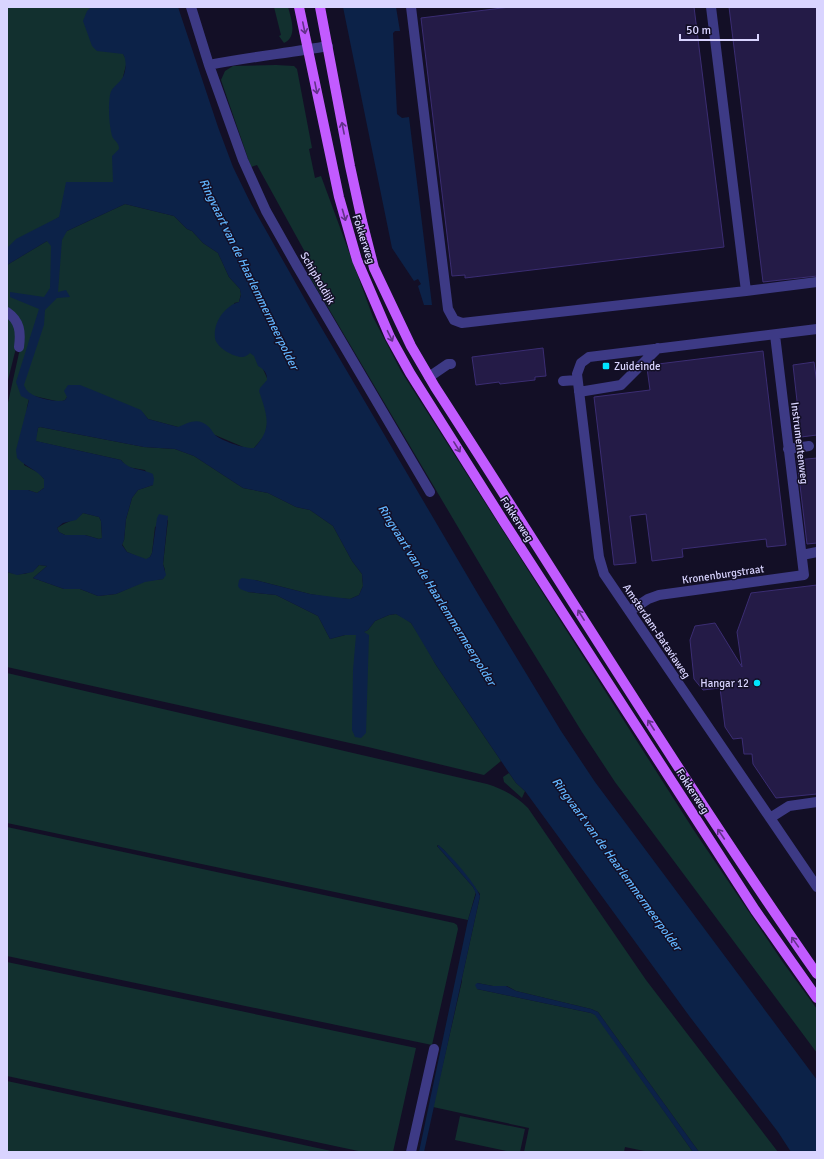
<svg xmlns="http://www.w3.org/2000/svg" width="824" height="1159" viewBox="0 0 824 1159" font-family="Signika,sans-serif">
<rect width="100%" height="100%" fill="#130f26"/>
<path fill="#12302f" d="M7,7H108L124,56L126,58V65L123,77L119,149L113,183L7,250Z
M274,7H288C291,18 298,37 284,43L279,36L281,35Z
M276,65L294,66L297,69L312,148L309,149L315,178L321,176L373,317L401,371L693,829L782,961L817,1009V1053L615,782L582,732L507,610L310,277L316,272L257,165L251,167L221,80L225,71L233,66Z
M125,204L174,216L187,229L192,231L203,243L218,253L229,277L240,289L241,294L239,302L234,303L267,378V425L265,435L254,448L248,449L215,435L178,427L148,419L142,412L67,397L65,400L60,402L30,395L27,407L24,465L39,473L44,479V488L37,493L28,490H7V407L21,344L7,308V265L52,238Z
M7,315L14,322L17,344L7,384Z
M40,427L144,447L175,449L194,456L243,488L268,493L296,507L310,510L333,526L352,561L362,574L363,586L359,595L350,599L334,598L310,594L255,580L248,592L276,595L318,616L330,639L345,635H356L368,630L375,621L389,615L396,614L404,618L411,623L421,638L436,665L501,761L484,775L368,747L7,667V572C19,576 31,575 39,565L47,566L33,578L64,589H80L98,596L116,594L145,581L163,579L165,570L163,564L168,520L155,527L152,553L150,557L146,560L127,552L122,544L124,540L126,519L132,498L138,490L153,485L145,470L127,467L121,460L35,441L38,428Z
M83,513L99,517L101,521L102,538L99,539L85,535H65L59,532L57,528C67,521 73,522 83,513Z
M7,673L487,784C503,789 516,796 528,808L646,980L778,1152H699L598,1012L591,1009L516,991L507,986H493L477,983V989L591,1013L596,1015L693,1152H649L625,1147L624,1152H524L529,1128L433,1107L462,981V978L480,896V894L444,850L438,845L437,846L473,887L476,892L468,920L7,823Z
M509,773L516,783L525,791L522,798L504,782L503,777Z
M7,827L454,923L457,925L458,929L432,1045L7,956Z
M7,962L416,1048L393,1152H363L7,1076Z
M7,1081L336,1152H7Z
M460,1116L525,1129L520,1152H511L455,1140Z"/>
<path fill="#0c2248" fill-rule="evenodd" d="M91,7H178L218,127L233,167L251,204L311,310L478,594L561,731L595,782L817,1080V1152H791L778,1132L690,1017L525,791L516,783L436,665L411,623L396,614L389,615L375,621L368,630L364,632L369,635L366,733L361,738L355,737L352,730L353,670L356,635H345L330,639L318,616L276,595L248,592L240,589L238,586L239,580L242,578L255,580L310,594L350,599L359,595L363,586L362,574L352,561L333,526L310,510L296,507L268,493L243,488L194,456L175,449L144,447L40,427L38,428L36,441L121,460C130,471 141,468 153,474L154,479L153,485L138,490L132,498L126,519L124,540L122,545L127,552L146,559L150,557L152,553L157,518L159,514L168,516L163,564L166,575L163,579L145,582L116,594L98,596L80,589H64L33,578L47,566L39,565L33,572L17,575L7,572V490H28L37,493L44,488V479C37,470 26,467 17,458L16,450L29,400L21,396L16,382L39,309L10,297V292L44,297L50,288L51,246L47,241L7,265V248L16,239L59,217L66,182H113L112,156L119,149C119,142 114,141 112,136C109,124 108,107 110,95C111,87 119,84 123,77C126,71 127,60 123,54L97,51L92,46L83,21L87,11ZM125,204L174,216L187,229L192,231L203,243L218,253L229,277L240,289L241,295L239,302C225,306 213,322 215,338C216,347 233,357 242,357C245,357 248,355 250,353L254,356L258,366C264,369 267,373 267,380L260,388L259,391C267,415 273,429 254,448C245,449 222,441 215,435C213,433 212,430 209,427C198,417 190,422 178,427L148,419L141,410L95,391L80,385H68L64,391L67,397L65,400C58,403 36,398 30,393C27,392 25,387 24,385L44,325L45,310L57,298L70,297L66,290L58,292L62,240L67,231ZM83,513L99,517L101,521L102,538L99,539L85,535H65L59,532L57,528L63,523L76,520Z
M343,7H396L400,31H395L393,33L397,114L402,118L409,117L432,305H424L418,286L421,284L418,279L414,281L392,248Z
M438,845C448,852 477,885 480,896L424,1152H419L468,920L476,894L473,887L438,847Z
M477,983L493,986H506L516,991L591,1009L598,1012L699,1152H693L595,1015L591,1013L477,989L475,985Z"/>
<path fill="#241b47" stroke="#3b2d73" d="M510,7H694L724,247L465,278V275L452,276L421,18Z
M729,7H817V276L763,282Z
M543,348L546,376L535,377V380L500,384L499,382L476,385L472,357Z
M763,351L786,545L767,547L766,539L682,549L683,557L652,561L646,514L630,516L636,563L614,565L594,397L650,390L647,368L650,365Z
M814,362L817,384V435L801,437L793,365Z
M817,458V543L807,544L797,460Z
M817,585V794L776,798L753,764L752,754H744L742,738L733,739L725,727L720,688L703,690L694,679L690,640L695,626L715,623L742,667L737,632L751,593Z"/>
<g fill="none" stroke-linecap="round" stroke-linejoin="round">
<path stroke="#3d3a85" stroke-width="10" d="M191,7L209,65L243,160L266,211L297,266L430,492
M411,7L448,309L454,320L462,323L746,291
M711,7L746,291L817,282
M209,65C249,57 289,53 328,46
M7,312C20,321 21,332 19,347
M817,329L589,357L581,363L577,374L599,557L604,574L817,887
M429,377L448,364H451
M563,381L577,380
M579,392L621,385L658,348
M788,449L809,446
M802,555L817,552
M630,611L648,599L659,595L804,575L775,335
M770,818L789,806L817,802
M411,1152L434,1049"/>
<path stroke="#c25bff" stroke-width="10" d="M299,7L339,197L357,260L390,337L410,373L504,522L755,910L817,998
M320,7L350,166L362,221L374,268L411,346L435,387C562,583 683,782 817,974"/>
</g>
<defs><path id="oneway-shaft" d="M-6 0H5M1.5-3L5.5 0L1.5 3" fill="none" stroke-width="1.6" stroke-linecap="round" stroke-linejoin="round"/></defs>
<g stroke="#623188">
<use href="#oneway-shaft" transform="translate(304 28) rotate(78)"/>
<use href="#oneway-shaft" transform="translate(316 88) rotate(79)"/>
<use href="#oneway-shaft" transform="translate(343 128) rotate(-101)"/>
<use href="#oneway-shaft" transform="translate(344 215) rotate(74)"/>
<use href="#oneway-shaft" transform="translate(390 336) rotate(64)"/>
<use href="#oneway-shaft" transform="translate(457 447) rotate(58)"/>
<use href="#oneway-shaft" transform="translate(581 615) rotate(-122)"/>
<use href="#oneway-shaft" transform="translate(651 725) rotate(-123)"/>
<use href="#oneway-shaft" transform="translate(721 834) rotate(-124)"/>
<use href="#oneway-shaft" transform="translate(795 942) rotate(-125)"/>
</g>
<g fill="#00e5ff" stroke="#130f26" stroke-width="1.5">
<rect x="602" y="362" width="8" height="8" rx="2"/>
<circle cx="757" cy="683" r="4"/>
</g>
<g text-anchor="middle" stroke-width="3" stroke-linejoin="round" paint-order="stroke">
<g font-size="11" fill="#d9d4ff" stroke="#130f26">
<text transform="translate(364 239) rotate(72)" y="4">Fokkerweg</text>
<text transform="translate(318 278) rotate(60)" y="4">Schipholdijk</text>
<text transform="translate(800 443) rotate(83)" y="4">Instrumentenweg</text>
<text transform="translate(517 519) rotate(57)" y="4">Fokkerweg</text>
<text transform="translate(723 574) rotate(-8)" y="4">Kronenburgstraat</text>
<text transform="translate(657 631) rotate(56)" y="4">Amsterdam-Bataviaweg</text>
<text transform="translate(693 791) rotate(57)" y="4">Fokkerweg</text>
</g>
<g font-size="11" fill="#d9d4ff" stroke="#130f26" text-anchor="start">
<text x="614" y="370">Zuideinde</text>
<text x="749" y="687" text-anchor="end">Hangar 12</text>
</g>
<g font-size="12" font-style="italic" fill="#62b6ff" stroke="#130f26">
<text transform="translate(249 274) rotate(64)" y="4">Ringvaart van de Haarlemmermeerpolder</text>
<text transform="translate(437 595) rotate(58)" y="4">Ringvaart van de Haarlemmermeerpolder</text>
<text transform="translate(617 864) rotate(54)" y="4">Ringvaart van de Haarlemmermeerpolder</text>
</g>
</g>
<rect width="824" height="1159" fill="none" stroke="#d9d4ff" stroke-width="16"/>
<path d="M680 34v6h78v-6" fill="none" stroke="#d9d4ff" stroke-width="2"/>
<text x="686" y="34" font-size="12" fill="#d9d4ff" stroke="#130f26" stroke-width="3" paint-order="stroke">50 m</text>
</svg>
